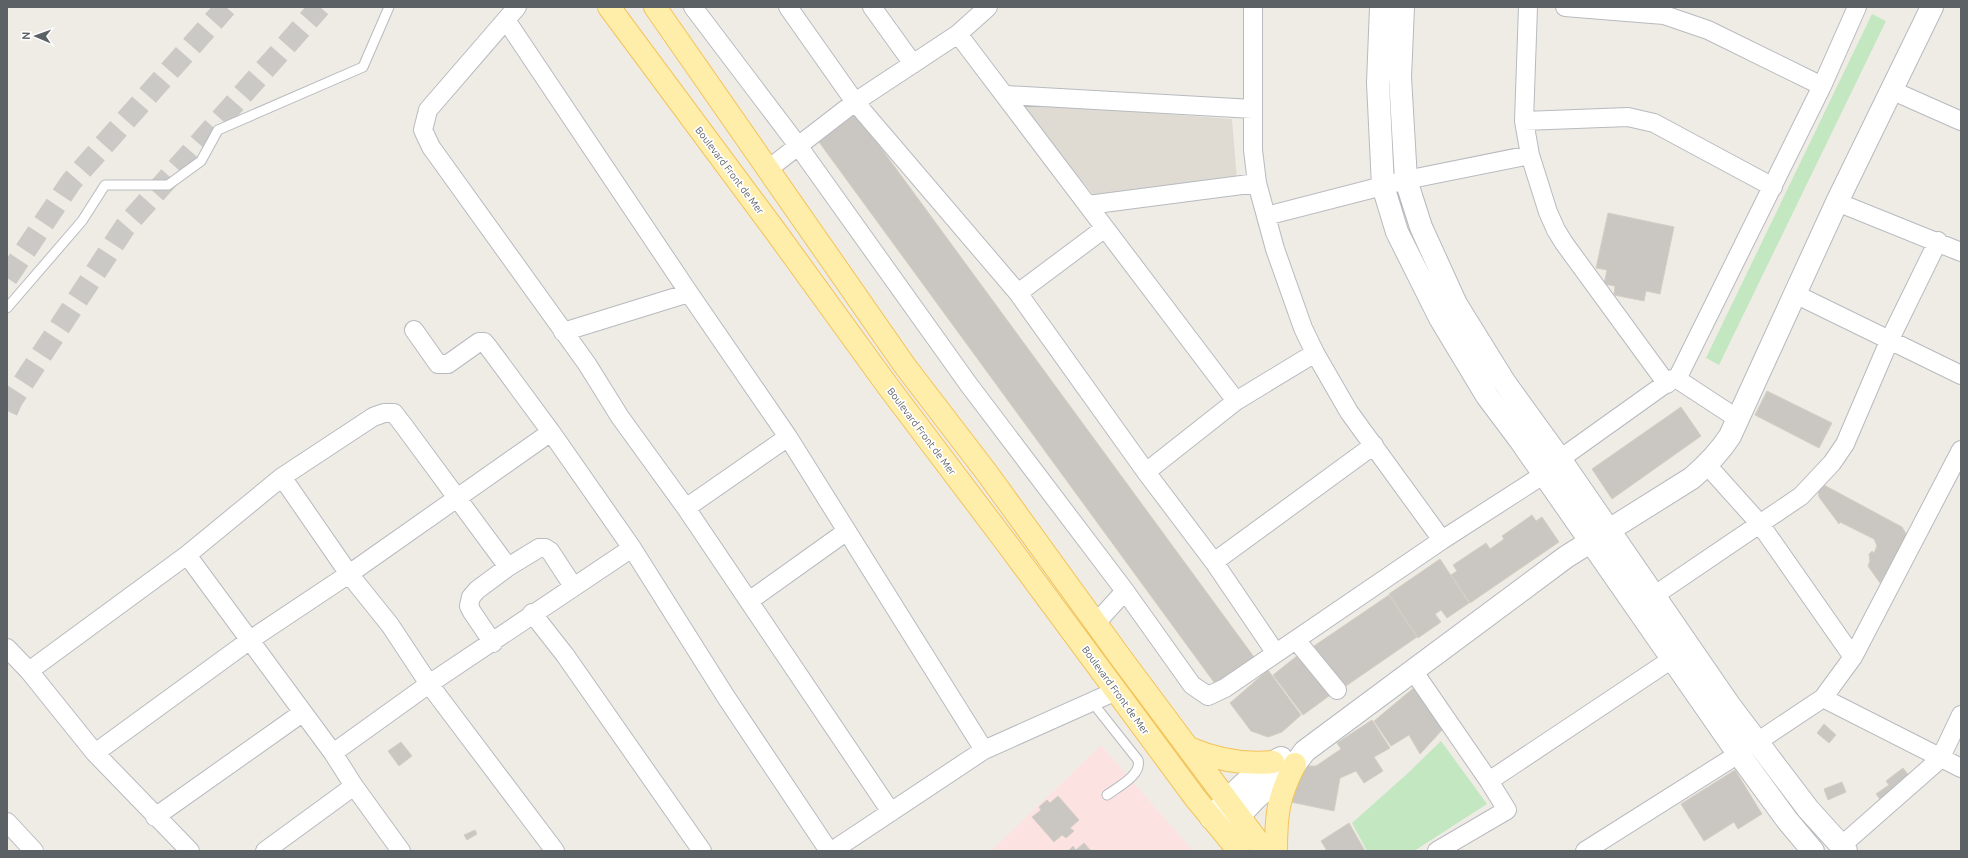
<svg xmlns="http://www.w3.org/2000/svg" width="1968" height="858" viewBox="0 0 1968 858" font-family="Ubuntu,sans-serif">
<rect width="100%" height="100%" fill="#efece5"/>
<path fill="#dfdbd3" d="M1020,103L1232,119L1237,180L1095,197Z"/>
<path fill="#fce3e1" d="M1101,745L1193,851H991Z"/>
<path fill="#c2e7c1" d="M1872,14L1886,21L1719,365L1706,358Z
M1441,741L1487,804L1414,851H1367L1352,823L1407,774Z"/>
<path fill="#cac7c2" stroke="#d4cec3" d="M856,114L1254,657L1216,685L819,142Z
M1608,213L1674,227L1660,294L1646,291L1644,301L1614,295L1615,286L1604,284L1607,270L1596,268Z
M1767,391L1832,423L1819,448L1755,415Z
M1681,407L1701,436L1612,499L1592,469Z
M1824,485L1902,527L1905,532L1907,537L1890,572L1887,571L1880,583L1868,566L1870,561L1869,554L1872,551L1874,553L1877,546L1874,539L1840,522L1839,524L1819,497L1818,490Z
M1532,515L1536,521L1542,517L1559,542L1470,603L1451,575L1457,571L1453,565L1486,543L1490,549L1504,539L1502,536Z
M1440,559L1469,603L1447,618L1441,610L1435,614L1441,622L1418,638L1389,594Z
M1389,595L1417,637L1343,688L1314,646Z
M1302,652L1333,693L1303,715L1273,675Z
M1268,670L1301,715L1282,732L1268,737L1251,731L1230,703Z
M1416,686L1443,729L1420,754L1409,735L1391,746L1374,721Z
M1372,720L1390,748L1374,757L1383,771L1364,783L1356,771L1340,778L1334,811L1291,802L1300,766H1316L1341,749L1337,743Z
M1824,724L1836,735L1829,743L1817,733Z
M401,742L412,756L399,766L388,751Z
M1903,768L1916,785L1886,807L1876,794L1889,785L1886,781Z
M1735,770L1762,814L1738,829L1734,822L1704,841L1681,804Z
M1842,782L1846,792L1828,800L1824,789Z
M1058,796L1079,820L1070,828L1074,831L1066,838L1062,835L1054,842L1032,817L1041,810L1039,807L1047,800L1050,803Z
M1349,823L1365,851H1327L1321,841Z
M475,830L477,834L467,840L464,835Z
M1084,843L1091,851H1068L1073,846L1076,850Z"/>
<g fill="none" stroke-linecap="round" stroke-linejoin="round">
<path stroke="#cac9c5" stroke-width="22" stroke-dasharray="22 11" stroke-linecap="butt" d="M7,278L71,182L226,7
M7,411L12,400L125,227L320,7"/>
<defs>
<path id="lane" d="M7,308L82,221L105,185H168L201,161L218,130L363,67L389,7
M1092,702L1138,760C1142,775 1118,787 1107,795"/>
<path id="street" d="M517,7L428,110L423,130L431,147L587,364L620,417L686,508L891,812
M693,7L799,147L969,385L1125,591L1192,685L1208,696L1225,688L1442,540L1543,475L1560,459L1672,379H1677L1822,86L1857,7
M788,7L855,102L1018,293L1146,472L1214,562L1275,652
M872,7L913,64
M1253,7V150L1257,183L1275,249L1303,328L1315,353L1349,412L1442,540
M1528,7L1524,121L1530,155L1548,212L1556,230L1564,243L1667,384
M1565,7L1664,15L1708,30L1822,86
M506,20L689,293L788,437L984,750
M958,34L1236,401
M1891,90L1961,121
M1006,95L1253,109
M1524,121L1628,117L1654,123L1773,187
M767,170L855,102L958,34L988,7
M1837,202L1961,252
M1088,205L1257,183
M1266,216L1406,180L1530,155
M1018,293L1105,228
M1795,294L1961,375
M414,330L438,364H448L479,342H484L489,348L551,432L632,548L726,697L829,851
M563,332L689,293
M1677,379L1738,419
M1707,465L1760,524L1853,657
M1146,472L1236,401L1315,353
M282,477L349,574L390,625L429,684L555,851
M686,508L788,437
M187,555L333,753L354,786L401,851
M1214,562L1374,445
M1655,595L1801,496L1832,463L1845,444L1890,339L1938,241
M749,601L847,531
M532,613L565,655L702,851
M1096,623L1125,591
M1296,640L1337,690
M493,643L472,612L469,606L471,597L477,590L508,567L539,548H545L550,551L573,586
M7,648L29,671L95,753L190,851
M29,671L187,555L282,477L373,417L384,413H394L404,426L508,567
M1414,672L1489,781
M1823,698L1961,768
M1757,742L1823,698L1853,657L1961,450
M95,753L250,640L349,574L551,432
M333,753L429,684L632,548
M155,817L302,713
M7,822L34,851
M1841,846L1940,759L1961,715
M265,851L354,786
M832,851L984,750L1116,691
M1437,851L1507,810L1489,781L1672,659
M1585,851L1740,753"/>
<path id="secondary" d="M1381,7L1378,83L1383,186L1397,232L1440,318L1487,396L1520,440L1730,742L1787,820L1813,851
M1403,7L1400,77L1406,180L1421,227L1456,304L1505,383L1560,459L1730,706L1808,809L1846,851
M1211,818C1231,795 1253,772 1281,758
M1227,829L1255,799L1295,764L1305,751L1566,557L1692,478C1707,465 1719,453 1730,436L1837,202L1932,7"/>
<path id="primary" d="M609,7L776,232L887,385L1008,545L1196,799L1239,851
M655,7L905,366L987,473L1121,658L1265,851
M1189,748C1217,760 1243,765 1273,762
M1276,851C1276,814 1278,797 1295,764"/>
</defs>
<use href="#lane" stroke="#b7babf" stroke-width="11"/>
<use href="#street" stroke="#b7babf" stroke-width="20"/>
<use href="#secondary" stroke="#b6babf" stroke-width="24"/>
<use href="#primary" stroke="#f3c35a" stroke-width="24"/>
<use href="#lane" stroke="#fff" stroke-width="9"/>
<use href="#street" stroke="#fff" stroke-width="18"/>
<use href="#secondary" stroke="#fff" stroke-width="22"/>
<use href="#primary" stroke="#fea" stroke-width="22"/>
</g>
<g text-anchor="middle" stroke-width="3.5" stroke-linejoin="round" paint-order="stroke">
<g font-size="10" fill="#5c6165" stroke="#fff">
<text transform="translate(730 170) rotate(53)" y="4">Boulevard Front de Mer</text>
<text transform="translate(922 431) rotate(53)" y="4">Boulevard Front de Mer</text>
<text transform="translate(1116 690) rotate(54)" y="4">Boulevard Front de Mer</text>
</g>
</g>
<rect width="1968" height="858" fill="none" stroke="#5c6165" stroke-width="16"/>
<g transform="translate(36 36) rotate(272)" stroke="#ffffff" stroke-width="3" paint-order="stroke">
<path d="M0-3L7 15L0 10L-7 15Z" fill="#5c6165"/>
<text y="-6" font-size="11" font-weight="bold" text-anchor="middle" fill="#5c6165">N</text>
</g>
</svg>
